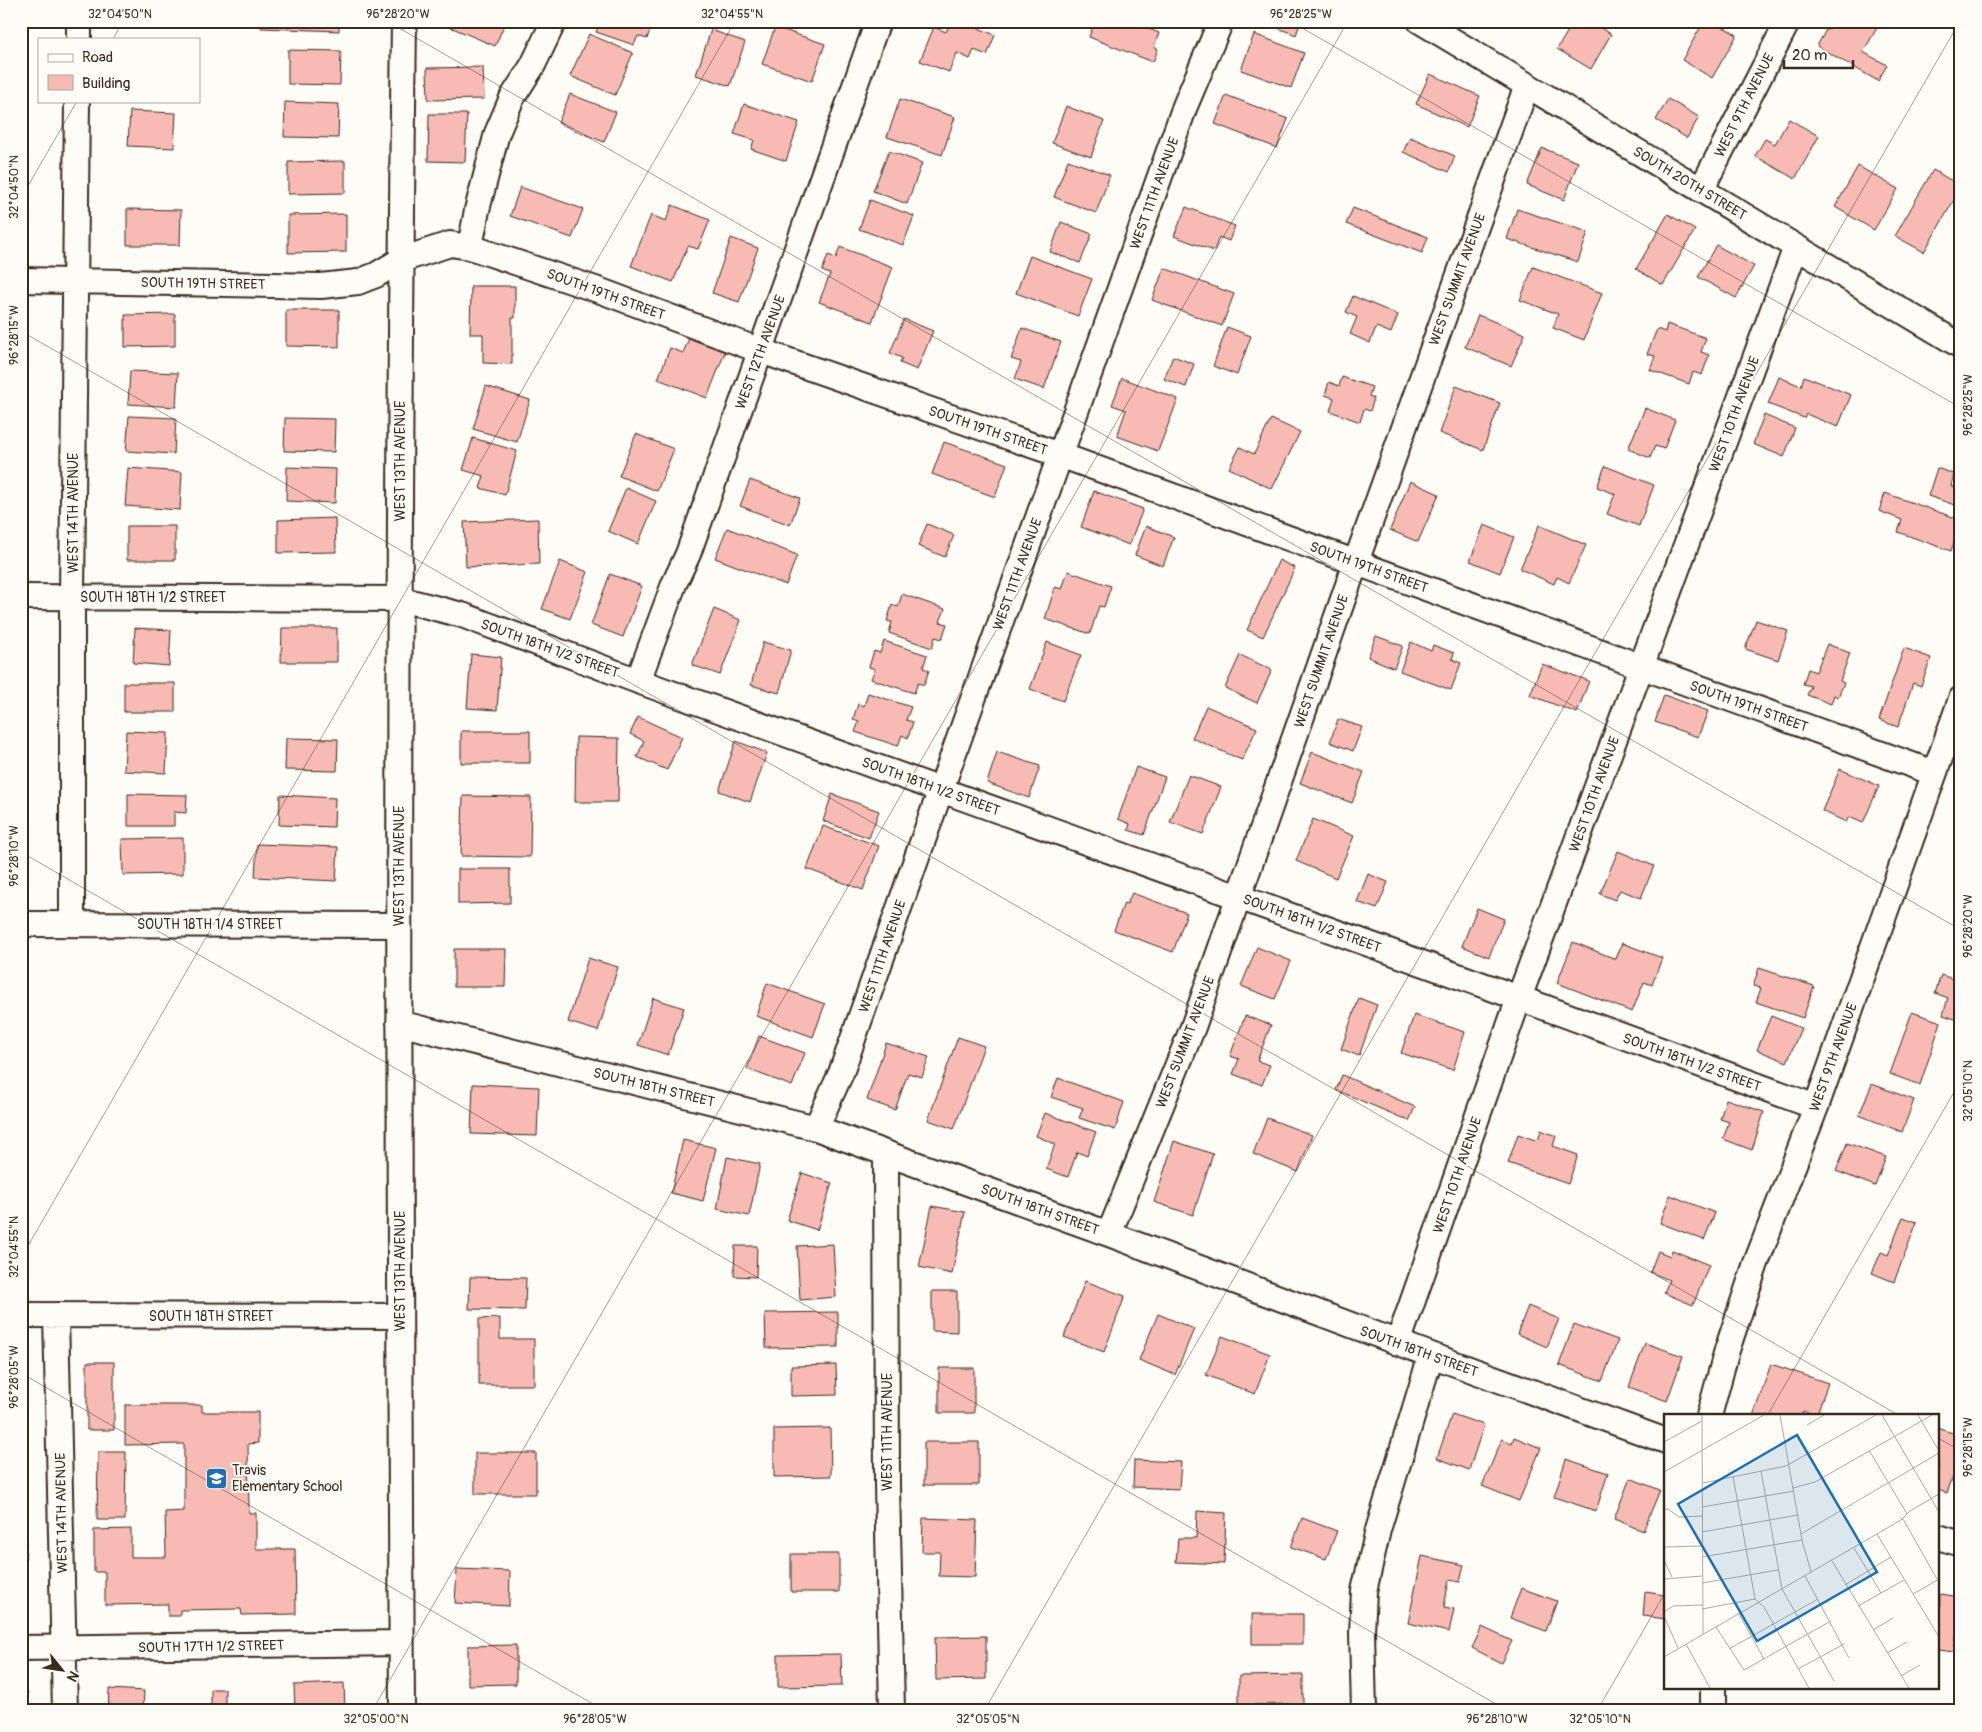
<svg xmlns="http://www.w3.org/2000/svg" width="1982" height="1732" viewBox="0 0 1982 1732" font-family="Pangolin,sans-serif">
<rect width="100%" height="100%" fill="#fdfcf7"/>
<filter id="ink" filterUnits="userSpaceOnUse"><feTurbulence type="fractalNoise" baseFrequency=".02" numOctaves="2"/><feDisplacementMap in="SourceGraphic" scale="10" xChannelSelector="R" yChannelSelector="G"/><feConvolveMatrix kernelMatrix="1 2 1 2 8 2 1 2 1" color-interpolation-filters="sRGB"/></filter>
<g filter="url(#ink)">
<path fill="#f7bbb4" stroke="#3b2a1e" d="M261,21H339V31L261,28Z
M451,21H506L495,46L448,26Z
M597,21H653L647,39L638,36L634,45L596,32L600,22Z
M951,21H962L995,35L987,55L974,50L970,59L957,53L949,72L920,61L934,27L946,32Z
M1095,21H1129L1159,33L1154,47L1158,49L1153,62L1089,37Z
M1260,21H1301L1296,35Z
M1574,21H1589L1611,34L1591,69L1557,49Z
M1704,21H1713L1737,35L1712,78L1682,60Z
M1834,21H1864L1877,28L1863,52L1887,65L1878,81L1817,46L1827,28L1829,29Z
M775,27L825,44L812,81L762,64Z
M711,30L745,42L730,86L696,75Z
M589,34L633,53L615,95L570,76Z
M1254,34L1304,53L1291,88L1241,70Z
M288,50L341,51L340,85L288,84Z
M483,67L484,99L428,100L427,68Z
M1430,74L1480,96L1467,127L1416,104Z
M570,94L616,112L604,142L558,123Z
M1226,95L1288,119L1277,148L1215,124Z
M900,99L955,117L942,155L887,137Z
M1668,99L1699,117L1687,138L1656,120Z
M285,102L339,104L338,138L284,137Z
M744,104L799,122L786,161L751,149L754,140L734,134Z
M1066,106L1104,121L1091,157L1052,143Z
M130,111L176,113L174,148L128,146Z
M429,114H467L465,162L428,161Z
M1789,119L1819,136L1795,179L1755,156L1765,139L1775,144Z
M1410,137L1455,156L1449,172L1403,152Z
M1542,148L1578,162L1564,200L1527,185Z
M889,151L922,163L907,204L873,191Z
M1068,160L1110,175L1096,213L1054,197Z
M345,161V193L288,194V162Z
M1858,166L1898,189L1874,230L1835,207Z
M1933,170L1961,186V188L1924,252L1895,236Z
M520,187L583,209L572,238L510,216Z
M870,200L914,216L903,245L859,229Z
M672,205L710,220L698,249L688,246L673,282L631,266L651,215L666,221Z
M1186,207L1235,226L1229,241L1219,237L1214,251L1174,236Z
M1353,208L1428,237L1422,253L1346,224Z
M127,209L181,210L180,245H127Z
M1517,209L1588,232L1578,262L1507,239Z
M346,214V252L288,253V215Z
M1668,214L1695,230L1663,285L1636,269Z
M1061,222L1092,234L1080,263L1050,252Z
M731,238L758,248L739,302L712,293Z
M1716,245L1754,266L1736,298L1698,277Z
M840,247L893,267L872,322L819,302L830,274L822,271L828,255L836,258Z
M1961,247V262L1954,258Z
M1030,256L1092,279L1078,316L1016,293Z
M1533,267L1602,293L1584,340L1553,328L1558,314L1520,300Z
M1164,268L1234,294L1222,326L1152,300Z
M471,286H515V318H512V364L483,363V334H470Z
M1353,296L1398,315L1391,333L1376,327L1370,343L1350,334L1357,317L1346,312Z
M286,310H339V347L286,346Z
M175,314V346L125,347V315Z
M1478,315L1525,334L1511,366L1465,347Z
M21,318H22V352H21Z
M904,319L933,331L917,370L900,363L902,358L890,353Z
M1667,324L1706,338L1701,352L1709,355L1702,375L1693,372L1689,384L1650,370L1655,356L1647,354L1657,329L1665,332Z
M1227,327L1251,336L1237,375L1213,366Z
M1022,328L1061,342L1044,389L1015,379L1021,362L1011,359Z
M689,338L725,352L707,398L658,379L670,348L683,353Z
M1173,356L1194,364L1186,387L1164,379Z
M21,366H24L23,401H21Z
M130,371L178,373L176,407L128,404Z
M1804,376L1851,395L1838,427L1806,414L1804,418L1768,404L1779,377L1801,386Z
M1342,377L1372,387L1369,396L1374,398L1370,411L1364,409L1360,422L1330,411L1334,398L1325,395L1329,382L1339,386Z
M1122,378L1178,399L1158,451L1117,436L1126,410L1112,405Z
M486,386L530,400L517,442L473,429Z
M1456,386L1500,403L1483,450L1439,433Z
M1645,408L1675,420L1664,449L1655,446L1650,458L1628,449Z
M1764,415L1795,428L1784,457L1753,444Z
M129,416L176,418L174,454L126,451Z
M285,418L335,419L334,452L284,451Z
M21,419H25L24,452H21Z
M1271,419L1300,432L1272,489L1229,468L1240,447L1254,454Z
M636,434L674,449L657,491L619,476Z
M473,438L517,451L505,495L480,488L484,476L463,470Z
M944,442L1007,464L995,497L932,474Z
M1605,466L1654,485L1639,526L1607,514L1615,494L1597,487Z
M287,467L336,469L335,503L286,501Z
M128,468L182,472L180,510L125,506Z
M1937,468L1954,474L1951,486L1961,489V507L1928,496Z
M750,480L800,498L790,525L740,506Z
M1410,481L1439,494L1418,542L1390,530Z
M626,488L656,501L638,544L608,531Z
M1094,491L1143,509L1129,545L1081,527Z
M1885,493L1961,520L1951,551L1898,532L1902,520L1879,511Z
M335,518L336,552L278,553V520Z
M538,519L539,564L466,567L464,522Z
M927,524L954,535L945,557L918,546Z
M1484,525L1514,537L1500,573L1470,561Z
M1539,525L1586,545L1569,583L1557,577L1554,584L1520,569Z
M127,526H175V560H127Z
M1146,526L1174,537L1163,566L1135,555Z
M727,528L797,555L786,585L715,558Z
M1279,560L1295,568L1263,637L1247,630Z
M560,561L588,572L570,619L542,609Z
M1068,571L1111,586L1104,607L1099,606L1090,634L1045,619L1055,587L1062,589Z
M610,574L642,586L623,637L591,625Z
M902,594L945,609L940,622L947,624L942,639L935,637L932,648L889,633L892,622L887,621L892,605L898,607Z
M714,609L741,620L720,675L692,665Z
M1756,620L1788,631L1778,660L1745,649Z
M135,628L171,630L169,666L133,663Z
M282,628H337V662H281Z
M1376,636L1403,646L1394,668L1368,657Z
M884,641L927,655L923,668L929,670L924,685L918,683L914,693L871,679L875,669L869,667L874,651L880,653Z
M763,642L791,650L779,693L751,685Z
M1047,642L1081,655L1063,701L1030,689Z
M1411,642L1431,651L1433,645L1454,653L1452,659L1461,663L1451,690L1400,671Z
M1827,644L1850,653L1840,681L1844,683L1838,697L1834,695L1831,704L1807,695L1811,686L1803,684L1808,669L1816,672Z
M1904,648L1931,658L1921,686L1913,683L1898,727L1879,720Z
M471,654L501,657L497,710L467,708Z
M1240,655L1272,670L1257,703L1225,688Z
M1542,664L1589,681L1577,713L1530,695Z
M124,683H175V712H124Z
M868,693L911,707L906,720L913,722L908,738L902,735L898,746L855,732L859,721L853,719L858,704L864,706Z
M1664,695L1708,711L1698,737L1655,722Z
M1206,706L1257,728L1242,760L1192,738Z
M638,717L682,737L667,770L637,757L644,741L630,734Z
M1338,719L1362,727L1353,751L1330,742Z
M126,731L168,733L166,773L124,771Z
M461,731H530V763H461Z
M576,737L619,738L618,802H575Z
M286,738L338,739L337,771L285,770Z
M736,741L767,753L750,802L719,791Z
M997,752L1040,766L1029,798L987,783Z
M1312,752L1364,772L1352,803L1300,783Z
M1136,767L1165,777L1144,835L1128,830L1130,824L1118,819Z
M1840,769L1879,786L1863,823L1849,817L1846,822L1822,811Z
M1189,775L1221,787L1203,834L1170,822Z
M128,794L187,795L186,813L174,812V826H128Z
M832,794L879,811L869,838L823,821Z
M280,795L335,798L334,827L279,825Z
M463,796L531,797L530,857L461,856Z
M1313,819L1354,836L1336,878L1296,861Z
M823,826L879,846L863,890L807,869Z
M183,838V874L123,875L122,839Z
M257,844L338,847L336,881L255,877Z
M1618,851L1654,866L1641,898L1620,890L1615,900L1600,894Z
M458,869H510V903L458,904Z
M1368,874L1388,882L1377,909L1357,902Z
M1132,893L1187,913L1173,952L1114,930L1124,903L1127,904Z
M1477,908L1504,919L1489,957L1462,946Z
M1573,942L1616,959L1622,943L1662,958L1652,985L1644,982L1632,1012L1557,983Z
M1257,947L1291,961L1275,999L1241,986Z
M454,949H506L505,987H454Z
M588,958L618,967L598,1031L568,1022Z
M1759,968L1814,986L1803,1018L1756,1002L1761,988L1753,986Z
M1955,974L1961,976V1011L1958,1020L1943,1015L1948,998L1935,993L1941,975L1953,979Z
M767,983L825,1004L813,1037L756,1016Z
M653,998L684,1008L668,1055L638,1045Z
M1359,998L1377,1005L1359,1056L1341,1049Z
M1912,1012L1941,1022L1920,1085L1890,1074Z
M1414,1015L1465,1032L1453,1070L1401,1053Z
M1245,1016L1271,1025L1257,1061L1270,1065L1262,1085L1233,1074L1239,1059L1230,1056Z
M1771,1016L1801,1028L1787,1062L1757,1050Z
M759,1036L805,1053L792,1086L747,1069Z
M958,1037L984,1046L954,1129L928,1120Z
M886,1043L929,1057L922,1077L908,1073L895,1110L867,1100Z
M1342,1075L1415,1107L1409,1121L1336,1090Z
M1058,1078L1124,1102L1115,1130L1079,1118L1083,1108L1051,1097Z
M473,1084L539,1087L537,1136L471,1134Z
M1872,1084L1914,1100L1902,1132L1859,1115Z
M1726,1099L1764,1112L1752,1150L1723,1139L1729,1122L1720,1119Z
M1045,1113L1096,1132L1087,1156L1077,1152L1068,1177L1046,1169L1055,1144L1036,1136Z
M1267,1118L1312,1135L1298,1172L1253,1154Z
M1541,1130L1556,1136L1553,1146L1578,1155L1568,1184L1508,1163L1518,1134L1538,1141Z
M683,1140L716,1148L703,1201L671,1193Z
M1174,1141L1213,1154L1193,1215L1154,1202Z
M1847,1143L1886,1157L1875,1186L1836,1171Z
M727,1157L760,1164L749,1216L717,1209Z
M802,1173L832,1183L817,1230L787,1220Z
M1670,1195L1715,1213L1704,1240L1660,1223Z
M932,1206L965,1212L952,1274L919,1267Z
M1903,1217L1917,1222L1894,1282L1872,1273L1881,1252L1888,1255Z
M833,1244L836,1297L800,1300L797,1246Z
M735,1246H757L756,1277L734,1276Z
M1672,1250L1709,1265L1693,1305L1664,1293L1669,1280L1650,1272L1658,1251L1670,1256Z
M470,1277L526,1278L525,1310L469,1309Z
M1085,1281L1125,1296L1104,1352L1064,1337Z
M932,1291H957V1332L932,1331Z
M1528,1306L1559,1319L1547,1347L1517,1334Z
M838,1312V1347L766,1348L765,1313Z
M1158,1314L1194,1329L1175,1375L1139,1360Z
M500,1318V1339H534V1385H479V1319Z
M1574,1324L1618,1340L1602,1381L1559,1365Z
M1222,1336L1270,1354L1255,1394L1206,1375Z
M1645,1343L1683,1356L1667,1401L1629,1387Z
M87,1362H114V1430H87Z
M1771,1364L1828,1383L1816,1416L1803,1411L1801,1416H1753Z
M836,1365L837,1395L791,1396V1366Z
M939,1368H974V1413H939Z
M125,1405H202V1412H258V1443L248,1444L249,1513H256V1549H295L296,1614L242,1615L241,1609L180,1610V1616H168V1604L105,1605V1572H94V1530L131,1529V1557H166L165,1512L184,1511V1444L125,1445Z
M1452,1414L1484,1425L1469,1470L1437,1458Z
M830,1428L831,1476L774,1477V1429Z
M1938,1428L1961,1436V1454L1947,1493L1938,1490Z
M1514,1437L1541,1448L1519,1501L1482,1486L1502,1439L1512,1443Z
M924,1442H979V1485H924Z
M98,1452H126L125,1520H97Z
M475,1453H536V1494H475Z
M1566,1459L1608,1473L1596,1511L1554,1497Z
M1134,1460L1181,1462L1179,1489L1133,1487Z
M1630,1478L1660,1490L1643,1531L1614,1519Z
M1197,1511L1226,1513L1224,1564L1176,1562L1178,1538H1196Z
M923,1518L977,1520L975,1577L939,1576L940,1552H922Z
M1302,1518L1337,1531L1326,1559L1291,1547Z
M21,1538H26L24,1612H21Z
M791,1554H839V1592H791Z
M1422,1556L1464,1565L1460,1582L1449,1580L1444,1607L1454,1609L1449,1632L1408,1623Z
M457,1569L510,1571L509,1606L455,1603Z
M1521,1588L1557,1601L1546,1631L1510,1618Z
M1645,1592L1666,1595V1619L1643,1616Z
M1940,1594L1961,1597L1954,1652L1938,1650Z
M1252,1614H1303V1644H1252Z
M1482,1627L1512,1641L1501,1663L1472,1648Z
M986,1636V1679L936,1680L935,1637Z
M516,1645V1684L468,1685V1646Z
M841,1654L842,1686L778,1687V1655Z
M1303,1675V1704L1239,1705V1676Z
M344,1683L345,1711H295L294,1685Z
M109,1689L144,1691L143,1711H108Z
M211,1689H225V1711H211Z
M21,1692H28L27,1711H21Z
M462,1705L530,1707L529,1711H462Z"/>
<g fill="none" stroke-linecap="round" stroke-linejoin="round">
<defs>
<path id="minor" d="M1420,21L1961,346
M79,39V21
M1701,190L1788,21
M470,247L477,210L497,133L512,98L533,65L554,21
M21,280L321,286L358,282L376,275L401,260L450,244L470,247L601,291L761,351L1060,455L1934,773
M21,597L400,599L462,615L638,681L1519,998L1816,1107
M638,681L674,584L688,554L878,21
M21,924L399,925
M72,924V596L77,101
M399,1023L816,1128L1109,1234L1431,1355L1666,1441
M816,1128L841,1073L941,789L1185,106L1221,21
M886,1153L887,1485L892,1711
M1109,1234L1193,1027L1356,562L1527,85
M21,1315L400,1316
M56,1315L65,1711
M1398,1343L1519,998L1796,247
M1709,1416L1727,1350L1756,1263L1816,1107L1961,699
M1938,1537L1961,1544
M21,1648L401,1643
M402,1711C399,1148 397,584 404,21
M1364,1711L1362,1632L1364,1591L1378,1530L1431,1355
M1713,1711V1688"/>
</defs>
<use href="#minor" stroke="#3b2a1e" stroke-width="28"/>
<use href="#minor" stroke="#fdfcf7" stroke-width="24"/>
</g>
</g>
<path fill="none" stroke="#3b2a1e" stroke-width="1" stroke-opacity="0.45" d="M387,21L1961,930M1290,21L1961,408M113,39L123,21M21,198L77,101M21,331L1900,1416M21,852L1508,1711M21,1258L735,21M21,1373L605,1711M1767,1416L1961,1080M1938,1438L1961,1451M372,1711L1348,21M984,1711L1960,21M1597,1711L1666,1591"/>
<defs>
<symbol id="school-square" viewBox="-11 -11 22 22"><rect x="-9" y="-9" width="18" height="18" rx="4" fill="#1f6fb2" stroke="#fdfcf7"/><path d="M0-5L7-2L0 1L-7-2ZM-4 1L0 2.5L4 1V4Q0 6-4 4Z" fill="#fff"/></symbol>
</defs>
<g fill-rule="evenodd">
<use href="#school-square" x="204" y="1466" width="25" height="25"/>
</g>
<g text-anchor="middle" stroke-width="4" stroke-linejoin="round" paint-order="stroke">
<g font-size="14" fill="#3b2a1e" stroke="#fdfcf7">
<text transform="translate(1744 105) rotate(-63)" y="5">WEST 9TH AVENUE</text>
<text transform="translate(1690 183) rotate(31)" y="5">SOUTH 20TH STREET</text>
<text transform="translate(1154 193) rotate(-70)" y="5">WEST 11TH AVENUE</text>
<text transform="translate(1457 279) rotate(-70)" y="5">WEST SUMMIT AVENUE</text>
<text transform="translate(203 283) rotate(1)" y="5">SOUTH 19TH STREET</text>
<text transform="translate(606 294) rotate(20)" y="5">SOUTH 19TH STREET</text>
<text transform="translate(760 352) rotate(-70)" y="5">WEST 12TH AVENUE</text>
<text transform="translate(1734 414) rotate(-70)" y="5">WEST 10TH AVENUE</text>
<text transform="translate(988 430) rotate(19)" y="5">SOUTH 19TH STREET</text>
<text transform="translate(400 461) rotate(-90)" y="5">WEST 13TH AVENUE</text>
<text transform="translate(73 513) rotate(-90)" y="5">WEST 14TH AVENUE</text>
<text transform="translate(1369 567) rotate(20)" y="5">SOUTH 19TH STREET</text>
<text transform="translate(1017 574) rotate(-70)" y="5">WEST 11TH AVENUE</text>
<text x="153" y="602">SOUTH 18TH 1/2 STREET</text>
<text transform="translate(550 648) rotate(20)" y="5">SOUTH 18TH 1/2 STREET</text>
<text transform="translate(1321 661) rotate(-71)" y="5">WEST SUMMIT AVENUE</text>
<text transform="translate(1749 706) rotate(20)" y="5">SOUTH 19TH STREET</text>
<text transform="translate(931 786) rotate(20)" y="5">SOUTH 18TH 1/2 STREET</text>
<text transform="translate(1594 794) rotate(-70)" y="5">WEST 10TH AVENUE</text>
<text transform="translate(399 866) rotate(-90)" y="5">WEST 13TH AVENUE</text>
<text transform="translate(1312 923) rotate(20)" y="5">SOUTH 18TH 1/2 STREET</text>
<text x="210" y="929">SOUTH 18TH 1/4 STREET</text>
<text transform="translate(882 956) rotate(-71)" y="5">WEST 11TH AVENUE</text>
<text transform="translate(1185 1042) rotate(-69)" y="5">WEST SUMMIT AVENUE</text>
<text transform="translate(1833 1057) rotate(-70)" y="5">WEST 9TH AVENUE</text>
<text transform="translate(1692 1062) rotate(20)" y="5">SOUTH 18TH 1/2 STREET</text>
<text transform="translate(654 1087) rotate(14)" y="5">SOUTH 18TH STREET</text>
<text transform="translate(1457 1175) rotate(-71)" y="5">WEST 10TH AVENUE</text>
<text transform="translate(1040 1209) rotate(20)" y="5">SOUTH 18TH STREET</text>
<text transform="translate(400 1271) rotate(-90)" y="5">WEST 13TH AVENUE</text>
<text x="211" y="1321">SOUTH 18TH STREET</text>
<text transform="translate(1419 1351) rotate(20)" y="5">SOUTH 18TH STREET</text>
<text transform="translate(887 1432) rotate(-90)" y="5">WEST 11TH AVENUE</text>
<text transform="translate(61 1513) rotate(-91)" y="5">WEST 14TH AVENUE</text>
<text transform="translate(211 1646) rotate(-1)" y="5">SOUTH 17TH 1/2 STREET</text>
</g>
<g font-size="14" fill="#3b2a1e" stroke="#fdfcf7" text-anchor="start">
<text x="232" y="1475">Travis<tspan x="232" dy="16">Elementary School</tspan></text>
</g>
</g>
<g transform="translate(1664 1414)">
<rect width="275" height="275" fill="#fdfcf7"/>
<path fill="none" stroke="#afa8a0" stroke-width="1" d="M38,1L39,220M116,1L138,126L147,158M218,1L275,98M254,1L275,37M143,11L160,1M0,28L38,7M205,36L243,100M97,57L118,175L170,267M0,58L100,1M69,62L91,185L100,193L145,274M39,69L122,52L212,1M129,74L151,68L268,1M38,93L130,77M0,96L4,95L15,103L38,102M239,105L273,165M38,118L134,101M137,120L275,39M213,120L275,223M0,133L37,132M190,134L217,179M38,143L138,126M0,146L8,163M168,147L245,274M141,162L185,244M0,165L38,162M38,169L114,156M181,171L227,143M249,180L275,165M194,192L240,166M38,195L91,185M0,198L9,192L38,191M75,200L100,245M0,202L14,234M52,213L80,256L167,207M209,216L229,204M22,230L46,274M65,235L154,185M223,239L243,228M0,243L237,106L246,97L275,80M134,255L180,230M237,262L256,251"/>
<path fill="#1f6fb2" fill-opacity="0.15" stroke="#1f6fb2" stroke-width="2.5" d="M133,21L213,158L93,227L14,90Z"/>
<rect width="275" height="275" fill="none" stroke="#3b2a1e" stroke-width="2.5"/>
</g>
<rect width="1982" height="1732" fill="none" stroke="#fdfcf7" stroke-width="55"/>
<rect x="38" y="38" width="162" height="65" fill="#fdfcf7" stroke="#afa8a0"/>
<rect x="48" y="54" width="25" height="8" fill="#fdfcf7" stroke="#afa8a0"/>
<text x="82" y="62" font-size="15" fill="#3b2a1e">Road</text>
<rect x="48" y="75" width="25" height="15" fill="#f7bbb4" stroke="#afa8a0"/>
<text x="82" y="88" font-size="15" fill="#3b2a1e">Building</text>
<g transform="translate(62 1670) rotate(120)" stroke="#fdfcf7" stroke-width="4" paint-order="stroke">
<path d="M0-4L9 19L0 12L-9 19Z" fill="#3b2a1e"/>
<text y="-8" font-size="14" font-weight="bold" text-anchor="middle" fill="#3b2a1e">N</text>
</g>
<path d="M1784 60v8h69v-8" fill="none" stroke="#3b2a1e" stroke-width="2.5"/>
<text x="1792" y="60" font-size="15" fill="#3b2a1e" stroke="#fdfcf7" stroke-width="4" paint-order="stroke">20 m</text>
<rect x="28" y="28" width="1926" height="1676" fill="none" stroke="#3b2a1e" stroke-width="2"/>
<g font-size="12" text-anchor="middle" fill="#3b2a1e">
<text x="120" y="18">32°04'50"N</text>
<text x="398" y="18">96°28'20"W</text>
<text x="732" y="18">32°04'55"N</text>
<text x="1301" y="18">96°28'25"W</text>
<text transform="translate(14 187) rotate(-90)" y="4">32°04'50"N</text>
<text transform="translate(14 335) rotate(-90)" y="4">96°28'15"W</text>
<text transform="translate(1968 405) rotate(-90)" y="4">96°28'25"W</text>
<text transform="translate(14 856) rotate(-90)" y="4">96°28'10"W</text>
<text transform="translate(1968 926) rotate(-90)" y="4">96°28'20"W</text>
<text transform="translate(1968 1091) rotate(-90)" y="4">32°05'10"N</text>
<text transform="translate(14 1247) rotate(-90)" y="4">32°04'55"N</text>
<text transform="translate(14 1377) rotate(-90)" y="4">96°28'05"W</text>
<text transform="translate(1968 1447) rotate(-90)" y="4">96°28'15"W</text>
<text x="376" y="1723">32°05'00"N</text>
<text x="595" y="1723">96°28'05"W</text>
<text x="988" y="1723">32°05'05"N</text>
<text x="1497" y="1723">96°28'10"W</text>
<text x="1600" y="1723">32°05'10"N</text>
</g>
</svg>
